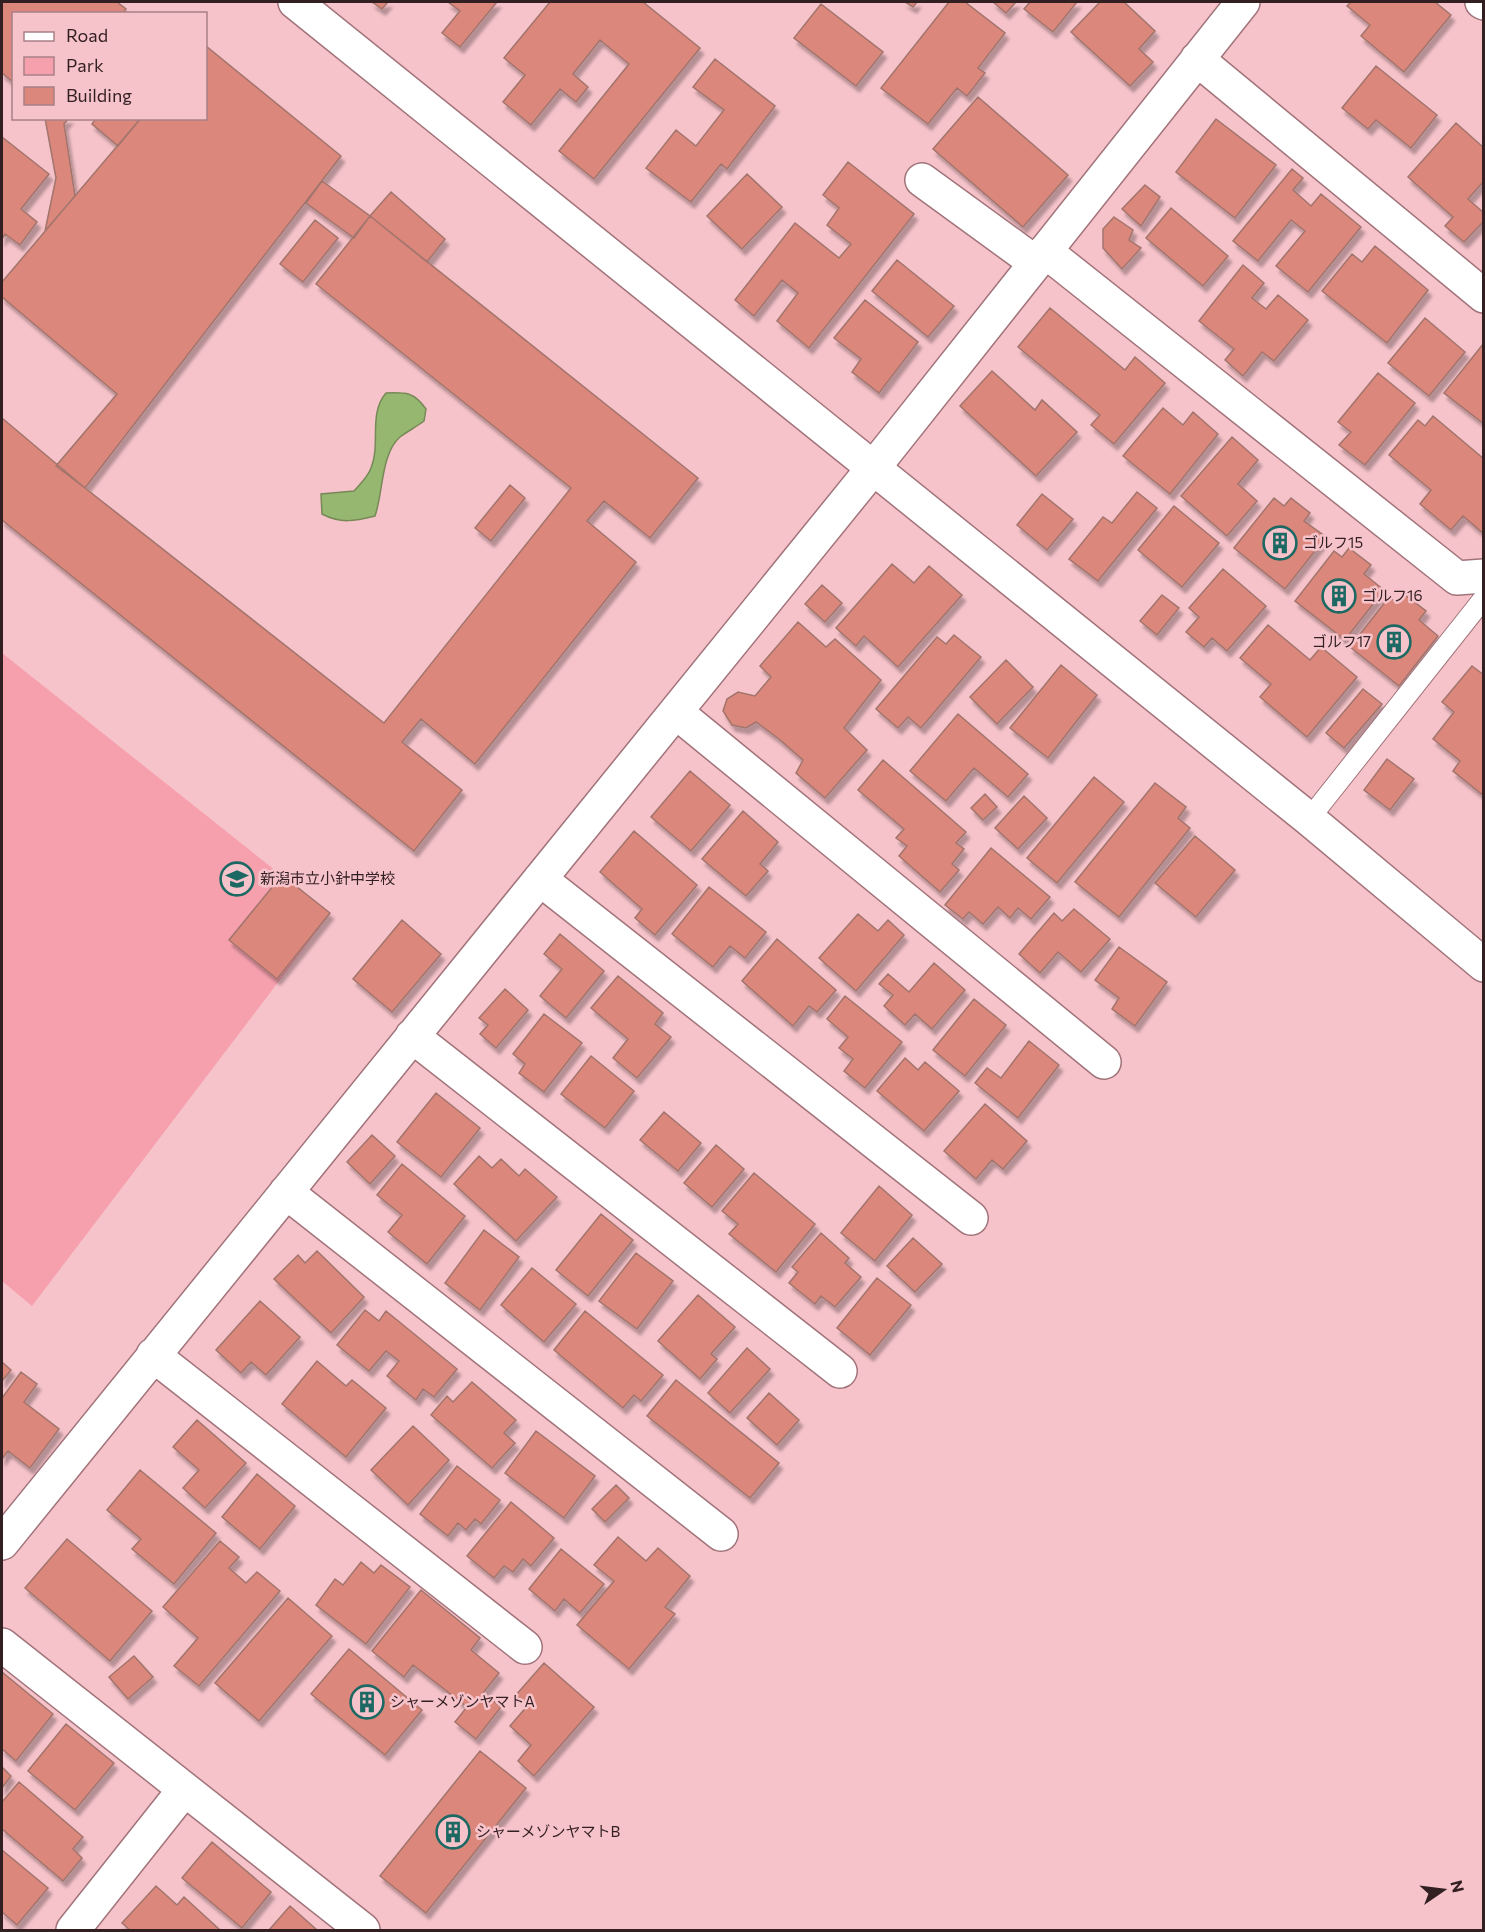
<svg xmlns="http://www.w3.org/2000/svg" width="1485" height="1932" viewBox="0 0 1485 1932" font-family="Commissioner,'Noto Sans JP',sans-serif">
<defs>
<filter id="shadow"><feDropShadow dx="3.5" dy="6" stdDeviation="1.5" flood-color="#0004"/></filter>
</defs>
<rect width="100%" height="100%" fill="#f6c3ca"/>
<path fill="#f6a0ae" d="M2,653L330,914L32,1306L2,1281Z"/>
<path fill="#96b76f" stroke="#788958" stroke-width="1.5" d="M386,393C406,392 414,392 426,409L424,421C416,427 408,431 400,437C381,453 383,494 375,516C355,521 341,524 322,514L321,494L354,491C360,484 368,477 371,468C381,444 368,414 386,393Z"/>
<path fill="#db877b" stroke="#a2746d" stroke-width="1.5" filter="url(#shadow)" d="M2,2H117L126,9L123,14H14V83L2,73Z
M372,2H388L382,9Z
M448,2H497L460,47L442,33L460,11Z
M550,2H643L700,48L594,179L559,151L629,64L600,40L573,74L588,87L576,102L560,89L531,125L503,102L525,75L504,58Z
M905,2H917L913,7Z
M949,2H965L1005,33L978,68L985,73L967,96L957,88L928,124L881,88Z
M993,2H1016L1006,13Z
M1030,2H1077L1053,32L1024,9Z
M1100,2H1124L1155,31L1139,49L1153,62L1130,86L1071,32Z
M1351,2H1435L1451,15L1404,72L1361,36L1370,25L1347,6Z
M821,4L883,52L856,86L794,38Z
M206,46L341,156L85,488L56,466L117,394L2,297V282L141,118H206Z
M715,59L775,106L727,169L721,164L691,202L646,168L676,130L696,146L724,110L693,87Z
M1376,66L1437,115L1411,148L1376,120L1368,129L1342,108Z
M978,97L1068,175L1023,227L933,149Z
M45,118H69L64,124L75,196L45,231L56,178Z
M96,118H141L118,146L92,124Z
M1216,119L1276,165L1235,218L1176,172Z
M1456,123L1484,148V181L1468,199L1484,213V221L1464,242L1445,226L1453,217L1408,177Z
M2,137L49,174L21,209L37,222L20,245L5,234L2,239Z
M848,162L914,214L809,348L777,321L798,293L782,280L754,316L735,300L795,223L839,258L851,244L827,225L839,208L823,195Z
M1292,169L1303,178L1293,190L1311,206L1321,194L1361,227L1308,292L1276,266L1305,231L1291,220L1258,261L1233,241Z
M747,174L782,207L742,249L707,216Z
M322,181L370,216L354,238L306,203Z
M1145,185L1160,197L1141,226L1122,209Z
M391,192L445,239L427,262L370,216Z
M1171,208L1228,256L1203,286L1146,238Z
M370,216L698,478L650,538L604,501L587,521L636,562L475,764L421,719L402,742L462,790L414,851L2,520V418L85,488L384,723L571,488L316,284Z
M1114,217L1133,230L1129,240L1141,248L1122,269L1103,248V229Z
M315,220L338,238L303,282L280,264Z
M1375,246L1428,290L1387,343L1322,291L1352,254L1362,262Z
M897,260L954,306L928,337L872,291Z
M1243,265L1264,283L1252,298L1266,309L1278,295L1308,320L1274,361L1262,352L1243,376L1225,360L1234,349L1199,321Z
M865,300L918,342L879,393L852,372L861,359L834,338Z
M1050,308L1125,370L1135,357L1165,383L1114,444L1091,425L1100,415L1018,347Z
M1425,318L1465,352L1429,396L1388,363Z
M1484,343V424L1444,393Z
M992,371L1035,410L1042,400L1077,432L1036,476L960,406Z
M1378,373L1415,403L1365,465L1339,445L1351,432L1338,422Z
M1163,408L1183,425L1193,412L1218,434L1170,494L1123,456Z
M1433,416L1484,459V534L1463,516L1451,530L1420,504L1431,490L1389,455L1418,420L1425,426Z
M1232,437L1258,460L1238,484L1257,501L1227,536L1181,496Z
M510,485L525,498L491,541L475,528Z
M1137,492L1157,508L1098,581L1069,559L1103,517L1112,523Z
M1042,494L1073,519L1047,550L1017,525Z
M1274,498L1284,506L1291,498L1310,513L1304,521L1326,537L1285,589L1234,548Z
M1174,506L1219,543L1182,587L1138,550Z
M1349,548L1371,565L1364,574L1384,590L1345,640L1295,601L1334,551L1342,557Z
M892,564L914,583L929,566L962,595L898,667L864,636L856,646L836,628Z
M1223,569L1266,606L1227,651L1212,638L1204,647L1186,632L1199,617L1189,608Z
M822,585L842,603L825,622L805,604Z
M1404,594L1426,611L1419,620L1438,636L1399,686L1350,647L1389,597L1397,603Z
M1162,595L1179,608L1157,635L1140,621Z
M798,622L826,647L835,639L881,680L844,728L867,750L825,798L796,773L803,760L779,739L756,722L746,728L732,725L723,711L727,699L738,692L755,696L771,677L760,666Z
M1268,625L1310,660L1321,647L1357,677L1307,737L1260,697L1271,684L1240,658Z
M954,635L981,657L921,728L908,717L898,728L876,709L937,637L946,644Z
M1006,660L1033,687L997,724L970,697Z
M1061,665L1097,695L1048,758L1010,728Z
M1472,666L1484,675V796L1453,771L1460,761L1433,739L1454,712L1442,702Z
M1363,689L1382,704L1344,748L1326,733Z
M958,714L1028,774L1008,797L974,768L946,801L910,771Z
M1387,759L1414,779L1390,810L1364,790Z
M883,760L966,832L956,843L964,849L952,864L959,870L940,892L899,856L907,846L896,838L904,829L858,790Z
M690,771L730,805L691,851L651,817Z
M1094,777L1124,802L1057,883L1027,858Z
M1155,783L1186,807L1178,818L1190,828L1119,917L1075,882Z
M985,794L997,807L983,820L971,808Z
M1024,796L1047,818L1018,849L995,828Z
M743,811L778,842L760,864L768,871L746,896L702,859Z
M634,831L697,885L655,935L635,918L642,909L600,872Z
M1195,836L1235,870L1196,917L1155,883Z
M991,848L1050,897L1031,919L1018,908L1010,918L998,907L983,924L969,912L963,919L945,905Z
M282,875L330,913L277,979L229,940Z
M709,887L766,932L745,958L730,946L713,967L672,934Z
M1074,909L1110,939L1081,972L1058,952L1040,973L1019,954L1054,913L1062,921Z
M858,914L878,931L888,920L904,935L856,991L819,958Z
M402,920L441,954L392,1012L353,979Z
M560,934L604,971L566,1018L540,996L562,969L544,954Z
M777,939L836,990L817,1012L809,1006L793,1026L742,981Z
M1119,947L1167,982L1135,1026L1112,1009L1119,998L1095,980Z
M934,963L965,990L932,1029L915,1014L905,1025L884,1006L893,995L879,984L888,974L909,992Z
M618,976L663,1013L655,1024L671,1037L637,1078L613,1058L628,1039L591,1008Z
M505,989L528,1010L496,1048L480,1034L488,1025L479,1018Z
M845,996L902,1042L865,1088L844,1071L853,1059L839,1048L848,1037L827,1019Z
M974,999L1006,1025L965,1076L933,1050Z
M544,1014L582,1043L544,1092L519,1073L525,1064L513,1054Z
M1029,1041L1059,1065L1018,1118L975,1083L987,1068L1001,1078Z
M591,1056L634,1091L605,1128L561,1094Z
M905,1058L918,1070L925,1062L959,1091L924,1131L877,1091Z
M436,1093L480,1128L441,1177L397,1142Z
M985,1104L1027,1141L1003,1169L992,1160L976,1179L944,1151Z
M664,1112L701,1143L678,1171L640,1140Z
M372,1135L395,1156L370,1184L347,1162Z
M716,1145L744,1169L712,1207L684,1183Z
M479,1156L492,1168L501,1159L519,1176L525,1169L557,1197L516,1241L454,1184Z
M402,1164L465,1216L427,1264L388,1232L402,1215L377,1195Z
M754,1173L815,1224L776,1272L729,1234L738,1224L722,1211Z
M879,1186L912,1215L875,1261L841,1233Z
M601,1214L633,1240L588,1296L556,1270Z
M484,1230L519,1257L480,1310L445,1283Z
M821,1233L849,1258L845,1263L861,1277L835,1307L821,1296L815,1304L789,1283L798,1272L792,1267Z
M913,1238L942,1264L915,1292L887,1266Z
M317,1251L364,1297L331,1333L274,1279L298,1255L305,1263Z
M636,1253L673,1281L637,1329L599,1301Z
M532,1268L576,1304L544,1342L501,1305Z
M877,1278L911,1305L870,1355L837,1328Z
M698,1295L735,1327L711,1354L717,1359L700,1379L658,1341Z
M260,1301L300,1337L266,1375L251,1362L241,1373L216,1350Z
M365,1310L379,1321L386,1311L457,1369L434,1397L423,1389L416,1400L387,1376L399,1361L386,1351L369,1371L337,1345Z
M585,1311L663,1375L641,1401L634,1395L623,1408L554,1350Z
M747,1348L770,1369L730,1413L708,1393Z
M317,1361L346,1386L352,1380L386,1408L346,1457L282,1404Z
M2,1362L11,1370L2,1381Z
M21,1372L37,1384L24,1402L59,1429L30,1468L8,1451L2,1459V1398Z
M676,1380L779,1463L750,1498L647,1416Z
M472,1382L516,1420L504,1433L515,1443L492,1468L431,1415L447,1396L453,1402Z
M769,1393L799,1420L777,1445L747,1418Z
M197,1420L246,1463L205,1508L183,1488L199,1470L173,1447Z
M413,1426L449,1460L408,1505L371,1470Z
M536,1431L595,1476L564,1518L505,1473Z
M457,1466L500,1500L481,1524L475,1519L466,1530L458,1523L448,1536L420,1514Z
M140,1470L216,1533L174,1584L132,1549L141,1539L107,1510Z
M257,1474L295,1506L260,1549L222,1517Z
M616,1485L629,1498L605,1522L592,1509Z
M511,1502L554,1538L531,1566L523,1559L513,1572L504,1566L494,1578L467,1556Z
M618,1537L646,1561L658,1548L690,1576L665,1607L675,1614L629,1669L577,1625L614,1581L594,1565Z
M67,1539L152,1611L110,1661L25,1588Z
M220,1541L239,1557L229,1568L246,1583L257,1572L280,1591L199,1686L174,1666L198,1638L163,1607Z
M561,1549L604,1584L580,1613L564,1599L555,1611L529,1589Z
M361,1562L374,1573L381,1565L410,1587L366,1644L316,1605L335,1579L343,1585Z
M421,1590L480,1638L471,1650L499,1673L483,1693L501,1707L476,1739L455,1722L467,1707L413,1665L404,1677L372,1651Z
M288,1598L332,1636L259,1721L215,1683Z
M349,1649L422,1710L385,1755L311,1694Z
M134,1656L153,1677L128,1699L109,1677Z
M544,1663L594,1707L534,1776L518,1761L531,1745L510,1726L528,1705L516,1695Z
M2,1672L53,1714L16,1761L2,1749Z
M66,1724L114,1763L75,1810L28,1771Z
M480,1751L526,1788L426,1913L380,1876Z
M2,1767L11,1776L2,1788Z
M19,1782L83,1837L73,1849L82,1858L63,1881L2,1829V1802Z
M212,1842L271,1892L242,1928L182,1878Z
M2,1850L48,1888L17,1925L2,1912Z
M156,1886L177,1905L184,1897L220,1930H130L122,1923Z
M290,1906L317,1930H269Z"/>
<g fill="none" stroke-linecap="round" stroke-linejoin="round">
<defs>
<path id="service" d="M1309,819L1484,598"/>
<path id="minor" d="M1482,2L1484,3
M1197,59L1484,296
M922,180L1036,263
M1045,251L1457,578L1484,576
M676,712L1104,1062
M540,879L971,1218
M412,1036L840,1371
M286,1192L721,1534
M153,1355L525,1647
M2,1543L874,467L1243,2
M2,1645L363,1930
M73,1930L184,1790"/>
<path id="tertiary" d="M295,2L1309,819L1484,965"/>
</defs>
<use href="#service" stroke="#a1737a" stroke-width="22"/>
<use href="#minor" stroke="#a1737a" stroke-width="36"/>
<use href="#tertiary" stroke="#a1737a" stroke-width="36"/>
<use href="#service" stroke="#fff" stroke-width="20"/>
<use href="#minor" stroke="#fff" stroke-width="33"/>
<use href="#tertiary" stroke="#fff" stroke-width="33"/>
</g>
<defs>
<symbol id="building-ring" viewBox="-11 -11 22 22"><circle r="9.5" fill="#f6c3ca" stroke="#1c6863" stroke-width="1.5"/><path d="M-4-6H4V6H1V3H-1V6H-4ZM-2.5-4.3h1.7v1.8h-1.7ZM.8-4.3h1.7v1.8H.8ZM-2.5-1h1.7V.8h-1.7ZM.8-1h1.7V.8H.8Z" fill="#1c6863"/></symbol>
<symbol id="school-ring" viewBox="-11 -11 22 22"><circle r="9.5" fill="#f6c3ca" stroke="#1c6863" stroke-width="1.5"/><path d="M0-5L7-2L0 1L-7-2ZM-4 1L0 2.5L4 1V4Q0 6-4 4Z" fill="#1c6863"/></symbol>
</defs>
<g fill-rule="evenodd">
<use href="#building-ring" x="1261" y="524" width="38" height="38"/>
<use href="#building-ring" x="1320" y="577" width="38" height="38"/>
<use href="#building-ring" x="1375" y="623" width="38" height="38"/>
<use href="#school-ring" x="218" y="860" width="38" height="38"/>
<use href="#building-ring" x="348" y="1683" width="38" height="38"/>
<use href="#building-ring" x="434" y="1813" width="38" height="38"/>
</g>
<g text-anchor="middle" stroke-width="5" stroke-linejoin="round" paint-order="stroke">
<g font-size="15" fill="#321f22" stroke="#f6c3ca" text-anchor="start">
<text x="1303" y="548">ゴルフ15</text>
<text x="1362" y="601">ゴルフ16</text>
<text x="1371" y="647" text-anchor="end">ゴルフ17</text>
<text x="260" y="884">新潟市立小針中学校</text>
<text x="390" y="1707">シャーメゾンヤマトA</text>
<text x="476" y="1837">シャーメゾンヤマトB</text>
</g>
</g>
<rect width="1485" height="1932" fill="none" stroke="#321f22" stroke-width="6"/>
<rect x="12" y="12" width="195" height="108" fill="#f6c3ca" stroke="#a88187" stroke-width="1.5"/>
<rect x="24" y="32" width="30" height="9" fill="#ffffff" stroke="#a88187" stroke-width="1.5"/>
<text x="66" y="42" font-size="18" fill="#321f22">Road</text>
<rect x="24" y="57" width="30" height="18" fill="#f6a0ae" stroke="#a88187" stroke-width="1.5"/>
<text x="66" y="72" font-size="18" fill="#321f22">Park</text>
<rect x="24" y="87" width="30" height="18" fill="#db877b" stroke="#a88187" stroke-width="1.5"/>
<text x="66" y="102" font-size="18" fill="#321f22">Building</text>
<g transform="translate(1443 1890) rotate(76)" stroke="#f6c3ca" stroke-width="4.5" paint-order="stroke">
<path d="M0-4.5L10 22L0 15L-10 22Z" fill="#321f22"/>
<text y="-9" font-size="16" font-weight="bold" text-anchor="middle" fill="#321f22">N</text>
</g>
</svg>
